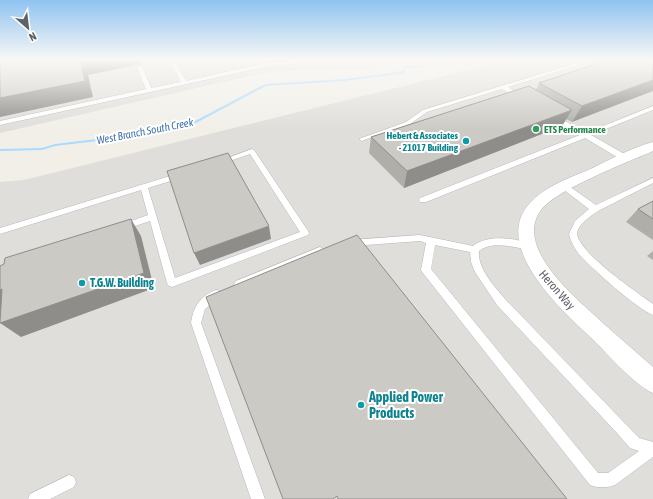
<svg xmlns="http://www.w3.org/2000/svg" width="653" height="499" viewBox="0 0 653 499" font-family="'Asap Condensed',sans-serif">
<rect width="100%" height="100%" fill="#f1efe8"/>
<path fill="#e0deda" d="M0,60H401L362,70H295L258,74L0,133Z
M508,60H653V499H0V182L24,180Z"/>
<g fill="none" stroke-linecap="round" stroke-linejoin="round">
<path fill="#aadaff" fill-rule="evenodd" d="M443,60H449L422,67L406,68L404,73L398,74L344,81L266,86L196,123L114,139L55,146L42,150L0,151V149L42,148L55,144L114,137L195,121L265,84L344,79L398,72L402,71L404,66L422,65Z"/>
<defs>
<path id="lane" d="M169,60H174L186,81L269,62L339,60L269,66L0,125V121L146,89L137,68L140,66L143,68L151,88L181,82Z
M586,60L592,61L508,87L522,96V98H518L502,89L427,112L410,124L364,140L362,141L359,139L406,122L423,110Z
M653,106V110L591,135L628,156V160H622L585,138L426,202H420L419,200L420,198L580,135L552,118V116H556L586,133Z
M252,149L254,150L308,231L309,233L308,235L172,287L169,286L167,283L150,221L123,230L119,227L120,225L148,215L141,190L0,234V228L180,173H183V177L148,188L175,278L300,232L250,154L221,164L217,162Z
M653,178V183L598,211C591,216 578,224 577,233C577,252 638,293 653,304V315C637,309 590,267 578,253C574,247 571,242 569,234L575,221L589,209L559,186L560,184H566L596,205Z
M420,235L473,246C488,234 514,238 531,244L532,246L531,248L528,249C513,248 493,240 479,251C477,268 495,287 505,299L639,438L653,442V457L615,485C607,488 598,488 590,485L423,273L421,270L426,243L420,241L352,246L348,243L352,240ZM435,245L470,252L471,262L475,272L497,305L617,433L630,448L639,451L608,473H598L431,269Z
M320,247L323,249L325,251L323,253L239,288L236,287L234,284L236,281Z
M216,290L220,291L221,294L220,297L205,309L201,323L265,499H251L191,323C193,307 201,295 216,290Z
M69,475L74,477L76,482L74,487L50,499H28L30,494Z"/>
<path id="street" d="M653,142V151C626,163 557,189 541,210C512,249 581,302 605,325C621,339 637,353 653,367V393C632,384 604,349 586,333C557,306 493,245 529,204C544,187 566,179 586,171C608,161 630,148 653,142Z"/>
</defs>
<use href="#lane" stroke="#b5b8bc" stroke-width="1"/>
<use href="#street" stroke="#b5b8bc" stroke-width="1"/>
<use href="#lane" fill="#fff" fill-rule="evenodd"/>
<use href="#street" fill="#fff" fill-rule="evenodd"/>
</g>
<path fill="#afaea9" d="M641,60L572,122L566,119L562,126L404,188L369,153L371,137L536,90L539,83Z
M653,201V240L626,222L638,209Z
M653,251V260L647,256Z"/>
<path fill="#8f8d8a" d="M80,60H141L142,64L88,75L93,97L0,117V98Z
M653,80V91L572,122L582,106Z
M572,110L562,126L404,188L407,171Z
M131,219L141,236L154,288L21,337L0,323Z
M269,226L271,239L200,265L194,253Z
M2,289L22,304L0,312V290Z"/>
<path fill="#cccac5" stroke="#8f8d8a" d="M0,60H80L85,81L0,98Z
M608,60H641L653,65V80L582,106L539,83Z
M529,86L572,110L407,171L371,137Z
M228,153L269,226L194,253L167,171Z
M653,201V219L638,209Z
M131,219L144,273L0,323L2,289L0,290V266L4,264L5,258Z
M357,235L567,499H338L337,496L333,499H283L206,297Z"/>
<linearGradient id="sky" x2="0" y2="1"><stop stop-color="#8fc3f1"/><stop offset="0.46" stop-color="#f9f8f5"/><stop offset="1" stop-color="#f9f8f5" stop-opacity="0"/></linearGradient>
<rect width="653" height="130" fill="url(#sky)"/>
<circle fill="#2e9e5b" stroke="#fff" stroke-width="1.5" cx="536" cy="129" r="4"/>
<g fill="#0f9aa8" stroke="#fff" stroke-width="1.5">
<circle cx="466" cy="141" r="4"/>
<circle cx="82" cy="283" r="4"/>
<circle cx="361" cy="405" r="4"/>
</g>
<g text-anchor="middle" stroke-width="4" stroke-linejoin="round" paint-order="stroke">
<g font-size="10" font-weight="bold" fill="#27864d" stroke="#fff" text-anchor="start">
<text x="544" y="133">ETS Performance</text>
</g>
<g font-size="10" font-weight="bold" fill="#0d838f" stroke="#fff" text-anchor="end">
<text x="458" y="139">Hebert &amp; Associates<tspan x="458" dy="12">- 21017 Building</tspan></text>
</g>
<g font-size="11" font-style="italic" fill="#4174aa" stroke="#fff">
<text transform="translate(145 131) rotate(-11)" y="4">West Branch South Creek</text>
</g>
<g font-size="12" font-weight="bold" fill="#0d838f" stroke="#fff" text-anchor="start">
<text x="90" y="287">T.G.W. Building</text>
</g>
<g font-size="12" fill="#5f6368" stroke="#fff">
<text transform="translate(557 290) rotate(49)" y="4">Heron Way</text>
</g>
<g font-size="14" font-weight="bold" fill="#0d838f" stroke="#fff" text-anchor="start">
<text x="369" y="402">Applied Power<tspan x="369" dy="16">Products</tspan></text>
</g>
</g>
<g transform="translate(28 28) rotate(152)" stroke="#ffffff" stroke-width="3" paint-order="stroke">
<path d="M0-3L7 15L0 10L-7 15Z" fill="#5f6368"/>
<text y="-6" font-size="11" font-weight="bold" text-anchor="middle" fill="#5f6368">N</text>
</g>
</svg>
